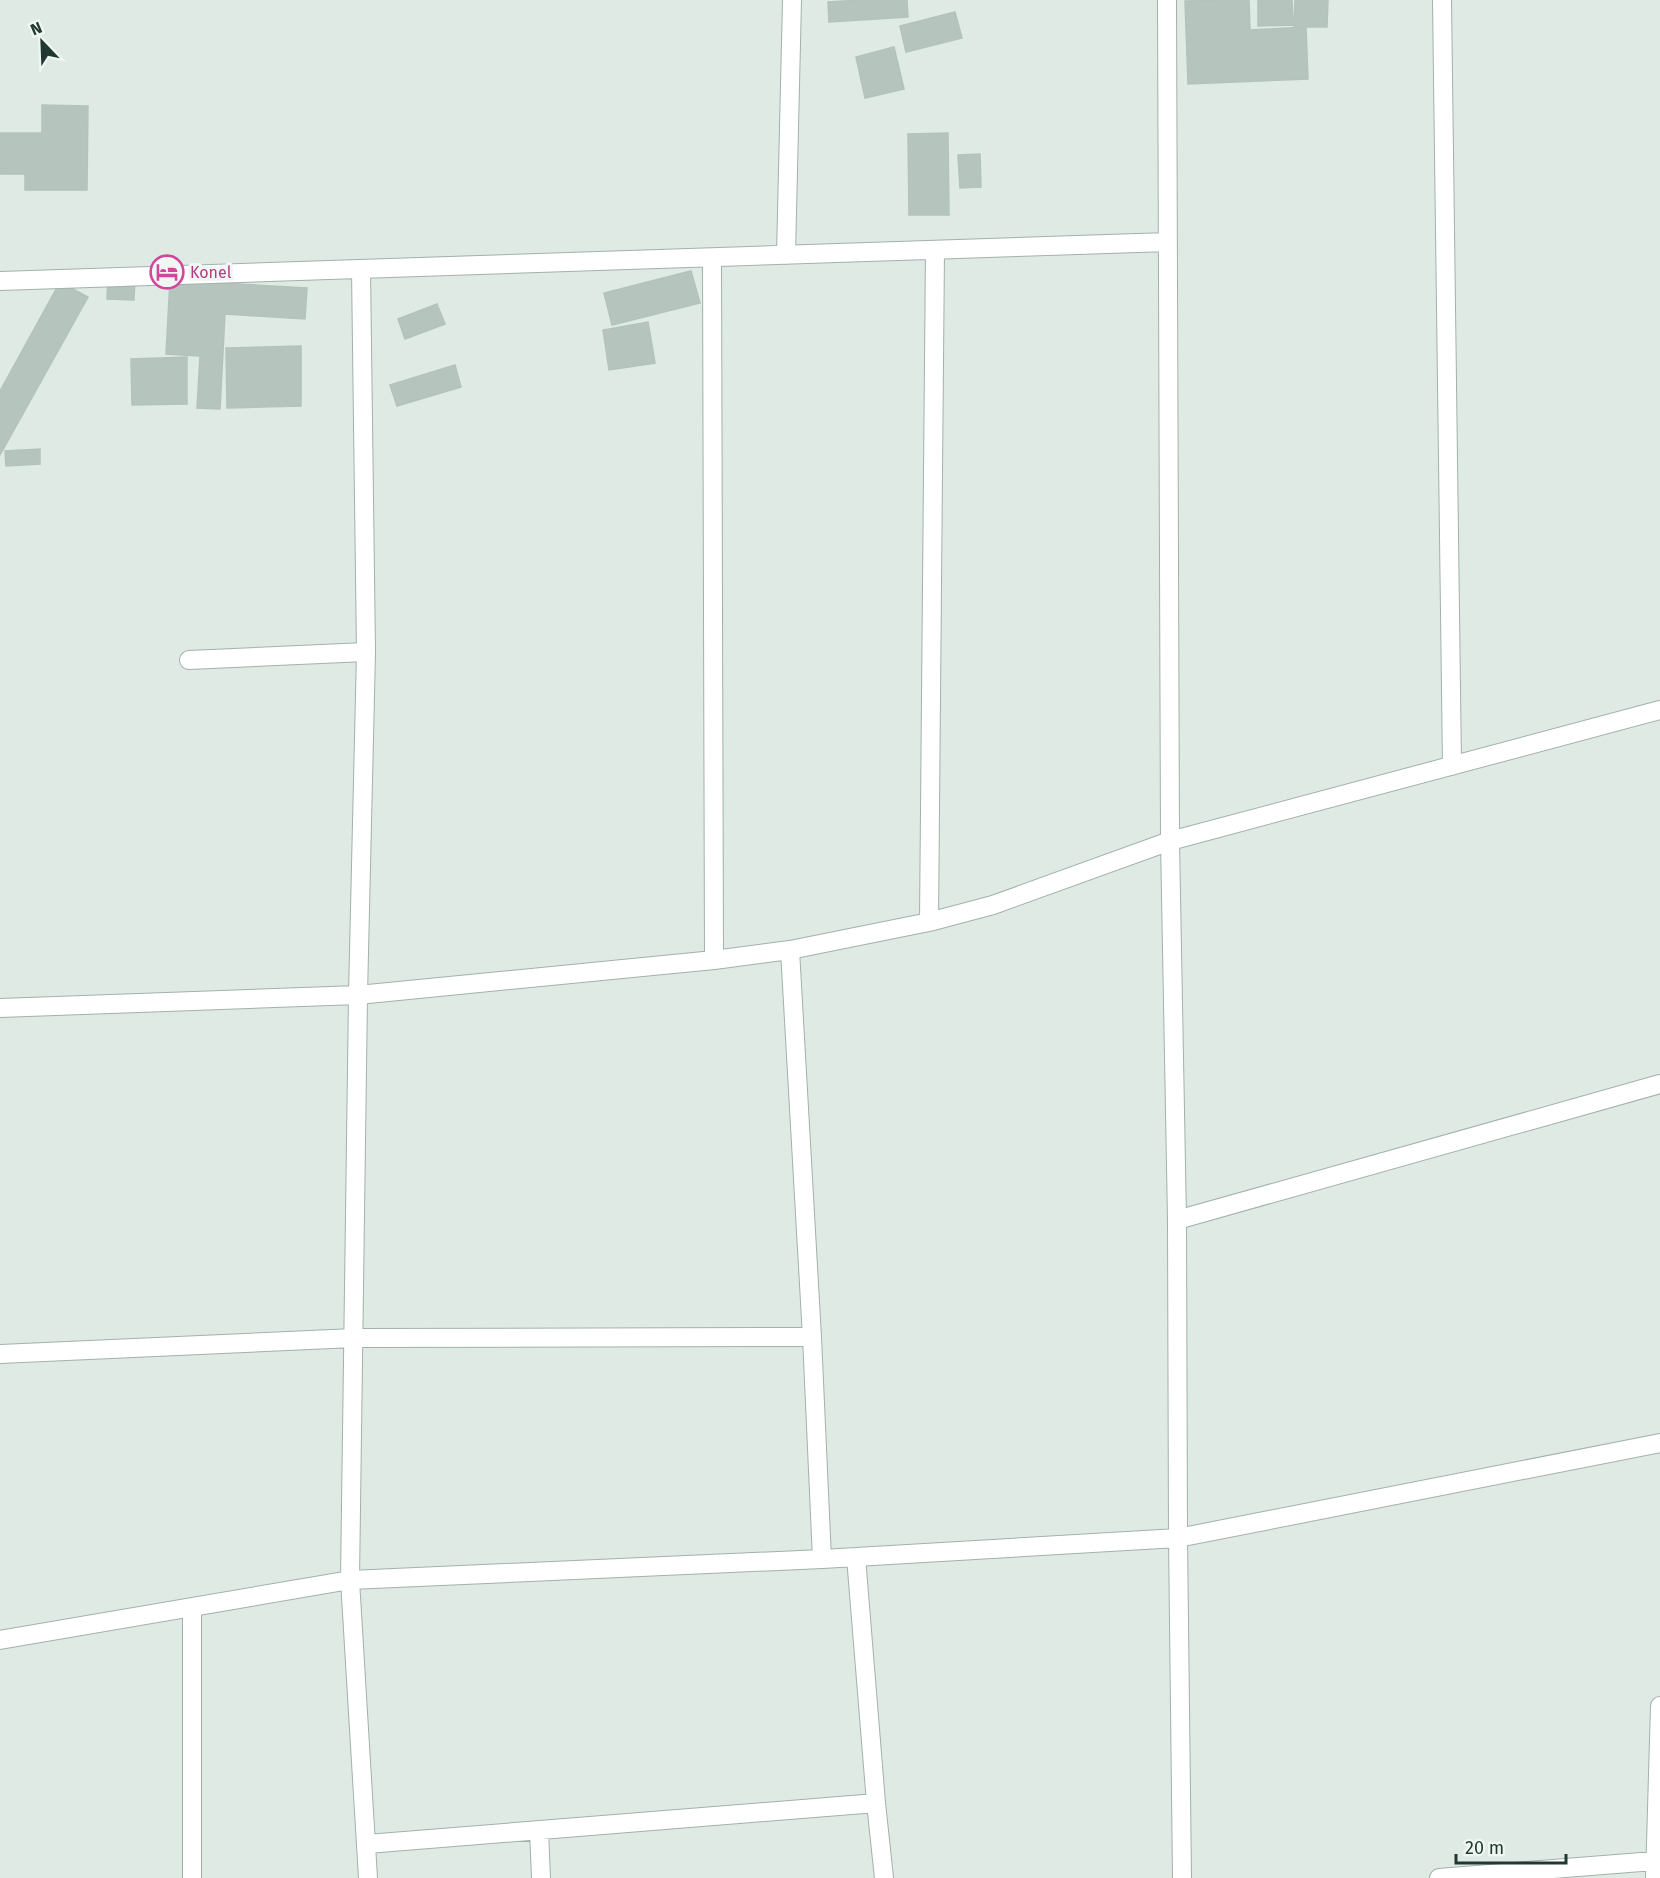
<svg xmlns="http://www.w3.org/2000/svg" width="1660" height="1878" viewBox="0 0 1660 1878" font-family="'Fira Sans',sans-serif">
<rect width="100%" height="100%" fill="#dfeae5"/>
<path fill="#b5c5be" stroke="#b2c3bc" stroke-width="1.5" d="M862,0H907L908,17L829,22L828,2Z
M1249,0L1250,30L1306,27L1308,79L1188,84L1185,1Z
M1258,0H1292L1293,25L1258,26Z
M1295,0H1328L1327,27H1294Z
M955,12L962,38L906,52L900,26Z
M894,47L904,89L865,98L856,57Z
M42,105L88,106L87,190H25V174H0V133H42Z
M948,133L949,215H909L908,134Z
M980,154L981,187L960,188L958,155Z
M691,271L700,303L612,325L604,293Z
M108,277L135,278L134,300L107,299Z
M170,280L307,288L305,319L225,314L220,409L197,408L200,356L166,354Z
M60,282L88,297L0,455V391Z
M437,304L445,324L405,339L398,319Z
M648,322L655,363L609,370L603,330Z
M301,346V406L227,408L226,348Z
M187,357V404L132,405L131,359Z
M455,365L461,387L397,406L390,385Z
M40,449V464L6,466L5,451Z"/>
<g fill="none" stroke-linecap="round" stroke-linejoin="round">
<defs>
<path id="minor" d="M1167,0L1170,841L1177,1220L1178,1538L1182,1878
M1442,0L1452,766
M786,255L792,0
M712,258L714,960
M361,269L366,652L358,995L350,1580L368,1878
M0,281L1168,242
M189,660L366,652
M929,922L935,250
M790,950L812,1337L822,1559
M0,1008L358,995L714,960L790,950L929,922L993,905L1170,841L1660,710
M1177,1220L1660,1084
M0,1354L354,1338L812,1337
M856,1557L876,1803L884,1878
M192,1607V1878
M0,1640L350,1580L822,1559L1178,1538L1660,1443
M539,1830L541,1878
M367,1844L876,1803
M1439,1878L1654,1861
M1655,1878L1660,1706"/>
</defs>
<use href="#minor" stroke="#a2b1ac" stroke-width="20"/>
<use href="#minor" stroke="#fff" stroke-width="18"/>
</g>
<defs>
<symbol id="hotel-ring" viewBox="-11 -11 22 22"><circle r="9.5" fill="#f0f7f3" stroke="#d1479c" stroke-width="1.5"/><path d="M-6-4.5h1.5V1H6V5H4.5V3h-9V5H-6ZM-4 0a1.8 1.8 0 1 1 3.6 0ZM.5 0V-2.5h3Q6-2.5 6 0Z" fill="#d1479c"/></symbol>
</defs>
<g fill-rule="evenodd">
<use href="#hotel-ring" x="148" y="253" width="38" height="38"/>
</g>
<g text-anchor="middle" stroke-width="6" stroke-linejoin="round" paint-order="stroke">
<g font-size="16" fill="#b23c85" stroke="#f0f7f3" text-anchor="start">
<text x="190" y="278">Konel</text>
</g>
</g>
<g transform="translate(42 42) rotate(337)" stroke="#f0f7f3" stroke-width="4.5" paint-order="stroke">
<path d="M0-4.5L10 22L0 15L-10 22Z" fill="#213932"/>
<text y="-9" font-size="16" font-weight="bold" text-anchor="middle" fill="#213932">N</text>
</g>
<path d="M1456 1854v9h110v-9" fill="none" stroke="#213932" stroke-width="3"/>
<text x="1465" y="1854" font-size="18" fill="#213932" stroke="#f0f7f3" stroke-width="4.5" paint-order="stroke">20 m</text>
</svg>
